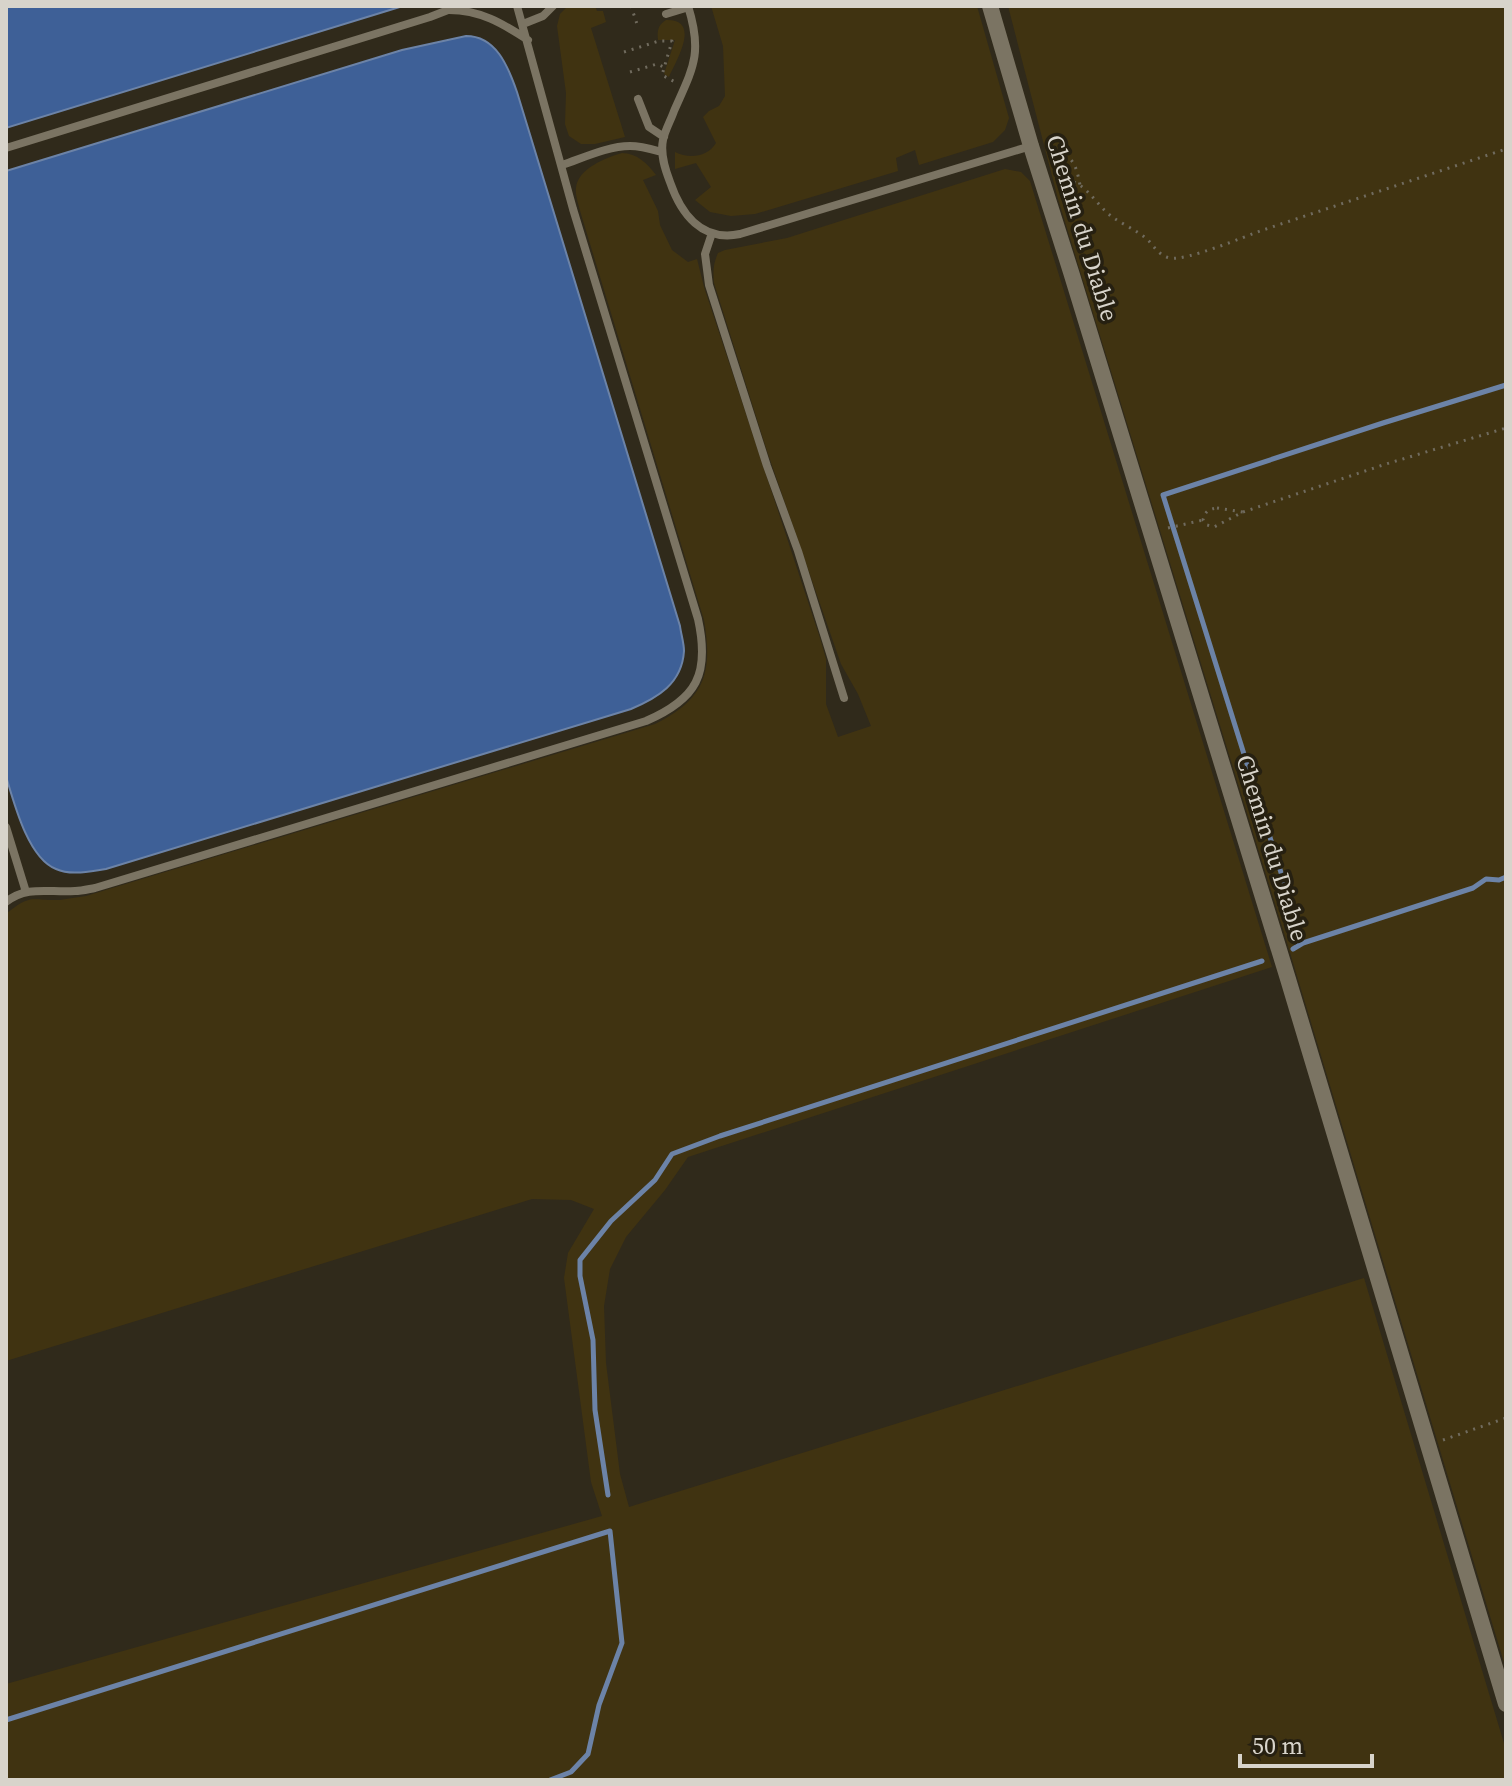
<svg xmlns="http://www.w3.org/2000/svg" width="1512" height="1786" viewBox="0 0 1512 1786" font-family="'Source Serif 4',serif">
<rect width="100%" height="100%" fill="#302a1b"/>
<path fill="#403311" d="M568,6H595L597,11H603L606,22L591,28L625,137L595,144H581L569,136L565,124L566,93L557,26L560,14Z
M711,6H977L1009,118L1005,130L993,142L919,165L915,150L896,158L898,171L755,214L731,216L710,212L695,200L711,187L696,163L675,169V152C689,159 708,157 716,143L703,117L709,111L719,106L725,96L723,46Z
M1008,6H1506V1669L1288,946L1058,199Z
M666,20C702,19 676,61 669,77L664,74L675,40H658C657,31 658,25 666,20Z
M622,153C637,153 648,164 656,175L643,180L658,211L660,225L672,250L688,262L697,259L704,287L820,638L826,659V704L838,737L871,726L858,694L841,664L767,451L714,283C713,272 713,264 718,253L725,250L787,238L1005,169L1021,172L1030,181L1272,967L688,1157L665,1190L626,1237L610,1269L604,1306L606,1363L620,1474L629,1507L1364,1278L1506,1750V1780H6V1684L602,1516L591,1482L564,1278L568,1253L594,1209L571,1200L532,1199L6,1361V914C32,893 30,901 60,900C68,899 77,897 86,896L655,724C705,699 713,673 704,620L581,214C579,206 575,195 576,188C578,168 606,158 622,153Z"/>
<path fill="#3e6097" stroke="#6c83a7" stroke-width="2" d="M6,6H403L6,128Z
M466,36C496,36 508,66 517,92L680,626C681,634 684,643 684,651C682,684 657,698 631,709L106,869C91,871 71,876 56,869C28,858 14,803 6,776V171L402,50Z"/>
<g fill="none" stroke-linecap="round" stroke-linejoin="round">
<path stroke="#6c83a7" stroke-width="5" d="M1303,943L1163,495L1383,423L1506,385
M1293,949L1303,943L1473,888L1486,879L1499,880L1506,877
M608,1495L595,1410L593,1340L580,1276V1260L611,1221L655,1180L672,1154L720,1136L1262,961
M6,1720L610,1531L622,1643L599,1705L588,1754L571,1772L550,1780"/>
<path stroke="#706b5e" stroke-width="3" stroke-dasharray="2 6" stroke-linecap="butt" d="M631,6L637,24
M624,52L659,41H672L662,75L675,82
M630,72L657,64L664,67
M1049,154C1073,152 1076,165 1080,185
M1058,180C1084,177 1093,202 1111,216C1122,224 1136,230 1147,239C1154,246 1159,256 1170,258C1187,261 1243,237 1263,230C1344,203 1425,176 1506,149
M1217,508L1243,512L1214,527L1207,525L1203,520C1205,511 1209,509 1217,508Z
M1243,512L1386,464L1506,428
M1168,528L1203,520
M1443,1440L1506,1418"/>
<path stroke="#7b7463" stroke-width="8" d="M688,6C703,54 693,68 674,111C671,120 665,130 663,140C660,154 665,169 670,182C681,214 702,242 740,234L1031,146
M449,10C480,10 502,23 528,40
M666,14L689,7
M523,24L543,16L553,6
M638,99L649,127L664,137
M6,148L430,17L448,10L453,6
M562,165C583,158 608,146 630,146C641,146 651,149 662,152
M712,233L705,254L709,285L767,466L798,551L844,698
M6,827L26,892
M6,902C27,885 50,893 75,891C82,891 89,889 95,888L646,721C697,699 710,674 698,619L573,209L517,6"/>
<path stroke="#7b7463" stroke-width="16" d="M990,6L1031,146L1071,272L1288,979L1506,1704"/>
</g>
<g text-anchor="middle" stroke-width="7" stroke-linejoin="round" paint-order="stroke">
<g font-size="24" fill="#d8d4cb" stroke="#262011">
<text transform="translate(1082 228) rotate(73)" y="8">Chemin du Diable</text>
<text transform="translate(1272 848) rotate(73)" y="8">Chemin du Diable</text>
</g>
</g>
<rect width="1512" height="1786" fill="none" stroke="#d8d4cb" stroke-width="16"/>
<path d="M1240 1754v12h132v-12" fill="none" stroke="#d8d4cb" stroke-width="4"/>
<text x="1252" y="1754" font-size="24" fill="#d8d4cb" stroke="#262011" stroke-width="6" paint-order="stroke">50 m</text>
</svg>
